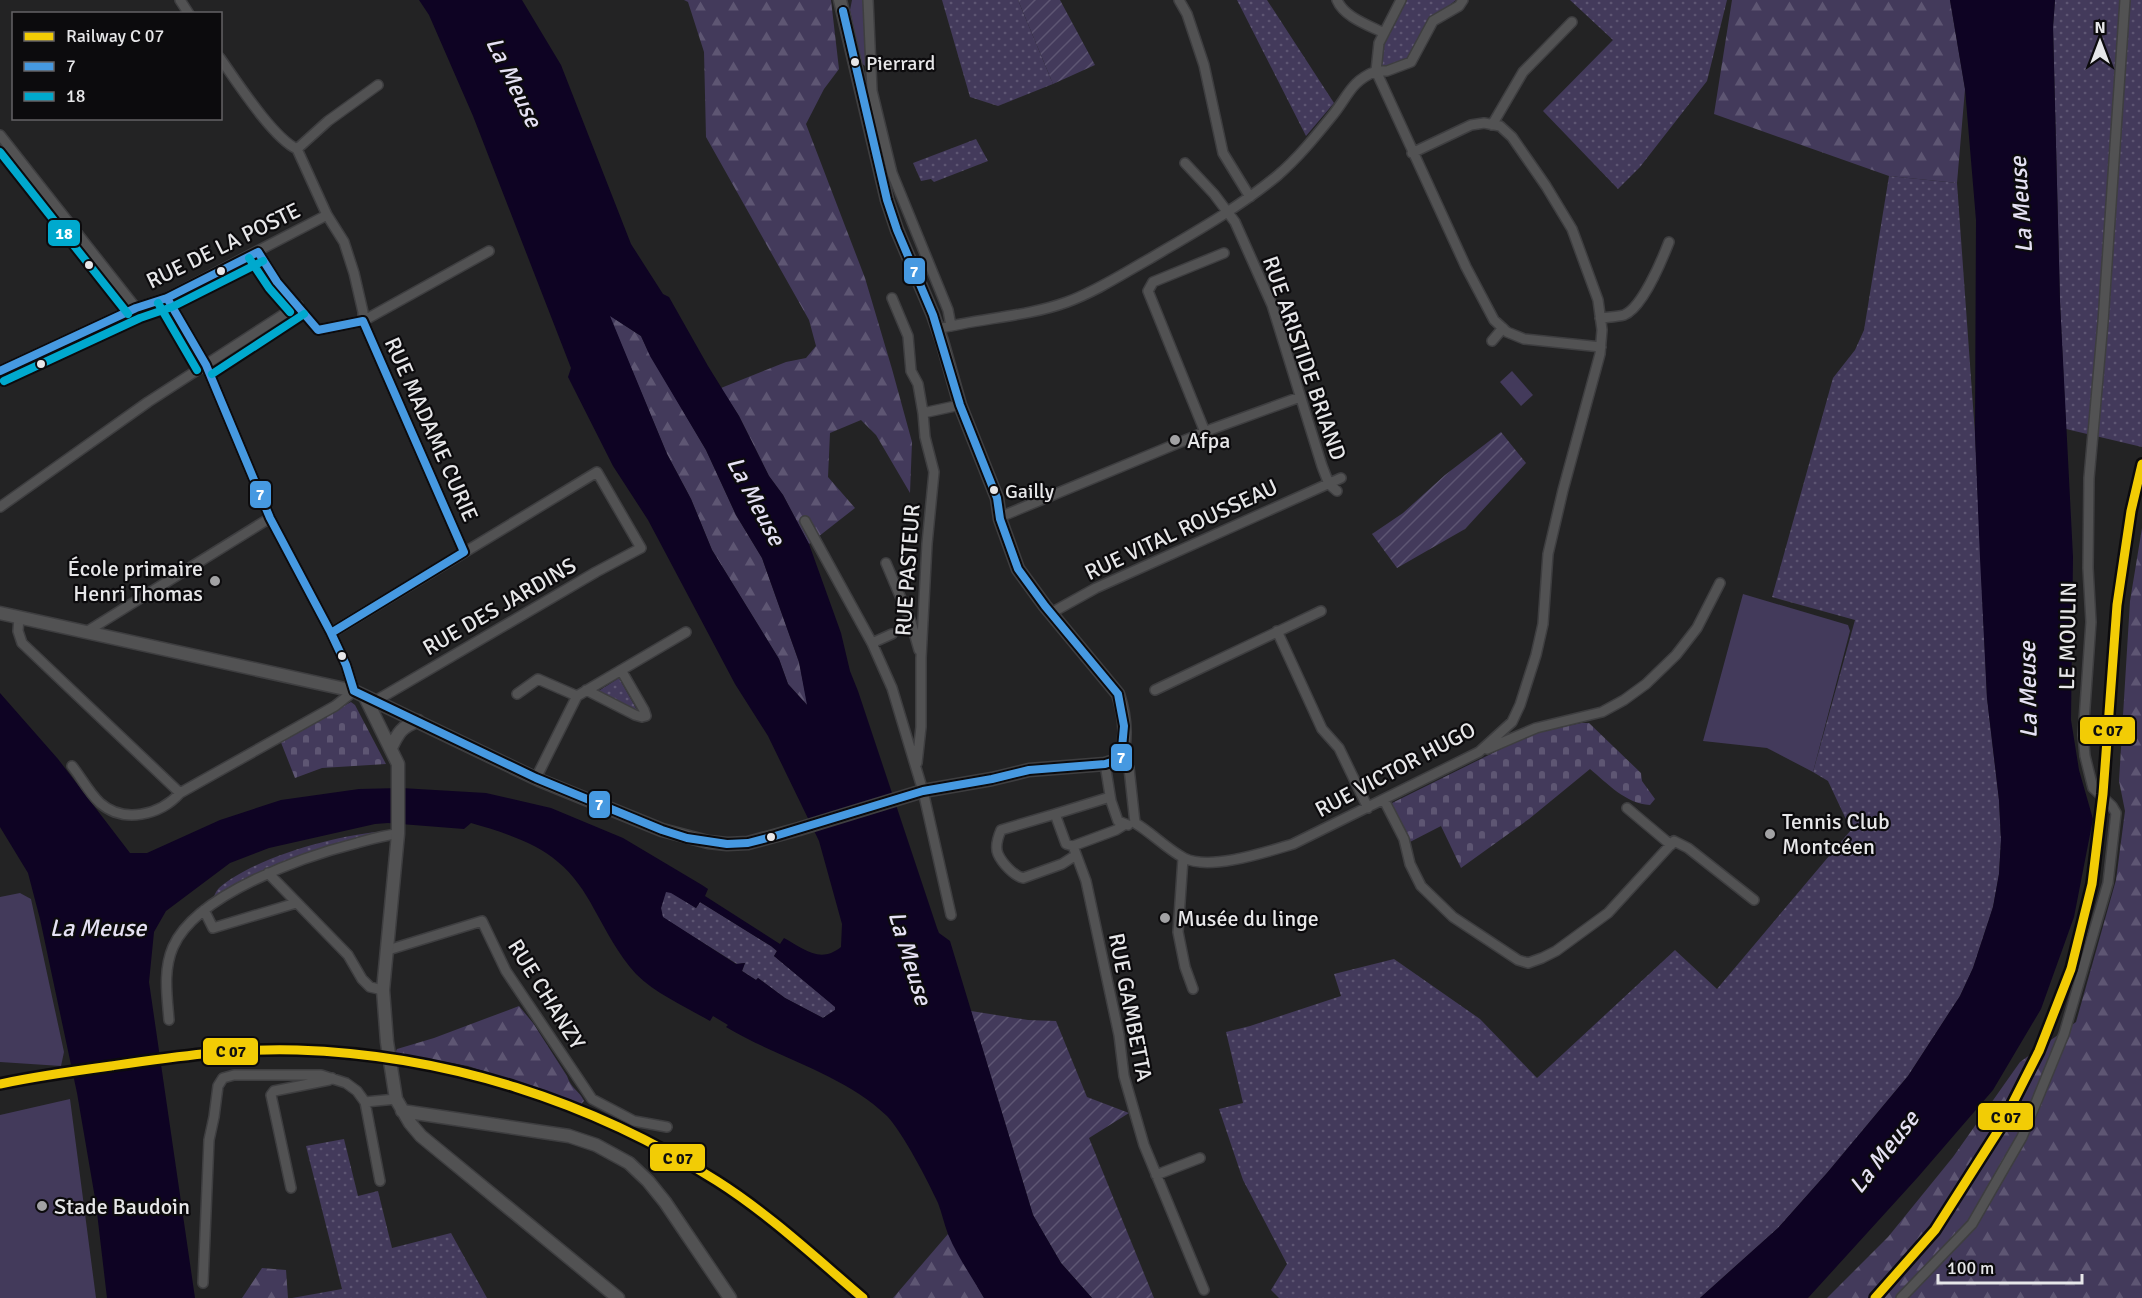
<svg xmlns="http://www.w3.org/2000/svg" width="2142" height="1298" viewBox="0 0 2142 1298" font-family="Signika,sans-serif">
<defs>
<pattern id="grass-dots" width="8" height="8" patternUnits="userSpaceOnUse" patternTransform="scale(1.5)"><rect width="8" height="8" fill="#433a5b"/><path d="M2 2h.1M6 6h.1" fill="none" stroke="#5e5673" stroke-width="1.8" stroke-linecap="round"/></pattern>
<pattern id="forest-firs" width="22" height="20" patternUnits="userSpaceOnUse" patternTransform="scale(1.5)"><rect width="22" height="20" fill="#433a5b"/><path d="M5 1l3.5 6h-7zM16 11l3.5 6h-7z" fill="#5e5673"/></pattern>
<pattern id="cemetery-stones" width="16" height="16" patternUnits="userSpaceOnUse" patternTransform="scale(1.5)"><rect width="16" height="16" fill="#433a5b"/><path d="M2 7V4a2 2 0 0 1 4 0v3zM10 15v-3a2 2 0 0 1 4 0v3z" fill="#5e5673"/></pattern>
<pattern id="garden-furrows" width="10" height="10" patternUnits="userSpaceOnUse" patternTransform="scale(1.5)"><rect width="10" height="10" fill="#433a5b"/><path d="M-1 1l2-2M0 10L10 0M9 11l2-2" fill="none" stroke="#5e5673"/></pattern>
</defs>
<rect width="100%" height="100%" fill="#232324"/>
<path fill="url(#grass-dots)" d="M942,0H1018L1053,84L998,106L970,97Z
M1237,0H1267L1334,103L1306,136Z
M1407,0H1456L1451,4V9L1437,17L1409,61L1387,67L1382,65C1374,44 1397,17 1407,0Z
M1570,0H1727L1707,81L1640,167L1618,189L1543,111L1613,40Z
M2055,0H2142V447L2066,429L2060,302L2053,27Z
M976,139L988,161L934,182L931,179L921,181L913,163Z
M1889,176L1957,183L1975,434L1987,698L1999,800L2001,840L1999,874L1993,907L1973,968L1960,996L1908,1076L1827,1173L1778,1228L1700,1298H1279L1271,1290L1287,1264L1243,1180L1219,1109L1243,1103L1226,1032L1250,1026L1341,996L1334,974L1394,959L1480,1019L1537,1078L1675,950L1717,989L1851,830L1828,781L1813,772L1855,620L1772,597L1833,378L1855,350L1864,330Z
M619,678L637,710L597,692Z
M386,831L295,861L211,905C213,899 215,892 219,888C257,856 337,835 386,831Z
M665,892H671L696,908L700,902L771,946L777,951L774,956L836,1007L835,1010L823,1018L785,998L758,978L756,980L742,971L745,963L737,964L662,917L661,908Z
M344,1139L358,1196L378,1191L392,1248L451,1233L487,1298H292L342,1289L306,1146Z"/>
<path fill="url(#forest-firs)" d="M684,0H831L839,69L824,89L806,124L865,278L892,369L912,442L910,493L876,435L861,420L830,433L828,477L855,508L809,544L783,495L769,476L739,416L721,388L786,362L806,358L816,346L809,320L706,137L704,52L688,2Z
M1732,0H1950L1965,89L1957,183L1889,176L1714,114Z
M609,315L641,336L648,351L706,450L736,515L762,558L799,662L808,706L788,684L779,659L712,550L691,499L667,454Z
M2142,528V1298H1827L1888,1237L1953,1157L2020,1062L2076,1022L2116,880L2125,811L2119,781L2130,601Z
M519,1006L533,1023L567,1076C571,1089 579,1090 584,1101L581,1104L468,1066L395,1053L397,1049L434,1038Z
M948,1234L984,1298H893Z
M262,1268L286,1270L288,1298H242Z"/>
<path fill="url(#cemetery-stones)" d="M351,702L355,705L386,764L322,768L295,778L280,740Z
M1581,723H1589L1641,773L1642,781L1655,799L1650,805C1626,804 1607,783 1590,769L1529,819L1461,868L1441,826L1408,843L1390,804L1531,734Z"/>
<path fill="#433a5b" d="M852,0H865L866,53L865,66L861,63L850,10Z
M1512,371L1533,395L1521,406L1500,382Z
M1743,594L1848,625L1850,631L1813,772L1767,748L1703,741Z
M20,893L31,899L64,1052L61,1066L0,1062V897Z
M70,1099L96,1298H0V1115Z"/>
<path fill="url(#garden-furrows)" d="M1018,0H1060L1095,65L1053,84Z
M1501,432L1526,463L1465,529L1397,568L1372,534L1403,513L1445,475Z
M971,1011L1028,1020L1056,1021L1087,1097L1129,1113L1089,1138L1154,1298H1092L1061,1263L1033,1215Z"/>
<path fill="#0e0323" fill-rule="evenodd" d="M419,0H522L561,65L631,244L663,294L669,297L708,366L739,416L769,476L783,495L809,544L841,633L850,671L858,691L937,928L939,933L950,941L1033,1215L1061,1263L1092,1298H984C972,1277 957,1256 948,1234C944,1224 942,1213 938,1203C928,1181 903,1133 887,1116C844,1074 777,1058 726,1027L728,1025L713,1016L710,1021C686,1007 656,994 636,974C618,954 607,932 594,909C585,892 573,874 558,862C536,842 499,831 471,823L464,829L388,823L375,824L269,848L230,863L166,911L154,932L149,982L195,1298H107L96,1204L77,1093L40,919L28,873L0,827V693L58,759L130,853H147L220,820L281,800L359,789L401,788L486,793L551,808L623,838L702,885L708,889L705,896L780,944L784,938C804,949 820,964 841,947L842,924L819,841L768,736L735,684L648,520L613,466L568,377L571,368L473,116L429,15ZM610,316L641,336L650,356L706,450L736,515L762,558L799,662L807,705L788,684L779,659L712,550L691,499L667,454ZM666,892L671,893L696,908L700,902L771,946L777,951L774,956L835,1007V1010L823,1018L785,998L758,978L756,980L742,971L745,963L736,964L663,917L661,908Z
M1950,0H2055L2053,27L2060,302L2073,557L2071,720L2079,770L2093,819L2074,917L2041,1009L1993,1090L1918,1177L1808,1298H1700L1778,1228L1827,1173L1908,1076L1960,996L1973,968L1993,907L1999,874L2001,840L1999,800L1987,698L1980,558L1975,434L1976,220L1965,89Z"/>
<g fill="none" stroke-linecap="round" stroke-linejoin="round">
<defs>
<path id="minor" d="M180,0L189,14
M868,0L872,91L892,173L948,310L951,326
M1179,0L1187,14L1204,65L1223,153L1250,197
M1337,0C1344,17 1368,25 1384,33
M1463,0L1459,6L1433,21L1411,62L1387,71H1376L1466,267L1494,320L1507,332L1524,339L1601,347
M220,58C237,82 273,138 297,149L327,215L344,242L354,273L363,312V321L464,552
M1492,125L1523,72L1572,22
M0,135L136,308
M297,149L328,121L378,85
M1185,163L1214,194L1235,222L1272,305L1322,466L1329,484L1337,491
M258,252L277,282L318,330L363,321L489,251
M892,298L908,336L911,371L918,384L923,413
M1600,318C1608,317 1617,317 1624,315C1642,308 1662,260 1669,242
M938,329C980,318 1026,317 1067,302C1097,291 1124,273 1151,258C1195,232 1238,208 1277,176C1298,158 1315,137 1332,116C1349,95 1350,82 1376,71L1379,43L1401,0
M1492,341L1503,328
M0,371L136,308L167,298L327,215
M1205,432L1148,291L1153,282L1224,253
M0,507L148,402L298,305
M1000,517L1212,429L1300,397
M805,521L872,643L892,688L923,791L951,915
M886,563L911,622L919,650
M1051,613L1096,588L1341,478
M19,617L18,631L22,643L180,793
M1277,631L1322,729L1339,748L1368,808
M86,632L270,518
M331,633L597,472L641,548L596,572L377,700
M872,643L892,634
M586,690L635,715L642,717L646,716L644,710L621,670
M1155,690L1321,611
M517,694L538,679L577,696
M1487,749L1536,728L1602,712L1624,700L1646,684L1676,655L1697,628L1720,583
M1121,759L1129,768L1135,823
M917,763L921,727V658L927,544L934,472L925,437L923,413L960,405
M1105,764L1111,801L1118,821L1128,825
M72,766C81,777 89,793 100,803C124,824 160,815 180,793L335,706L354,691L346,665L331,633L270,518L206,365L167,298
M536,778L577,696L686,632
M1110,797L1055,814L1066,844L1073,846L1116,830L1124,825
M1384,800L1404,839L1410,864L1421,886L1453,917L1518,960L1528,963L1542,958L1556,951L1608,913L1674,841L1688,848L1754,900
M1627,808L1671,845
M1055,814L1001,830C998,837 995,847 998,854C1002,863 1014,876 1023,878L1062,864L1076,855
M1135,823C1152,833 1167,849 1184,858C1210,871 1266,852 1293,844L1479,752L1512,722L1520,705L1536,655L1543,624L1548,554L1563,490L1600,354L1602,330L1598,300L1572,229L1546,186L1512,137L1500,126L1484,123L1471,125L1412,153
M1073,846L1086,881L1119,1035L1124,1076L1144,1145L1204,1290
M1183,858L1178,932L1185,967L1193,989
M268,873L348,955L362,979L370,987L383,990
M204,910L213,928L296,903
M388,950L482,921L506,971L592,1099L634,1121L667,1127
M169,1020C167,995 163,970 173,947C196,894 305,856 357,843C371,839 384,835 398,834
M365,1102L396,1099
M1156,1175L1200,1158
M291,1188L271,1095L274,1091L329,1080L332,1078
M203,1283L209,1140L214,1117L218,1086L223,1078L234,1075H321L346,1083L357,1091L365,1102L380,1181
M1901,1298L1972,1224L2022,1137L2064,1034L2108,883L2116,813L2112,806L2093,788L2085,756L2083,735L2091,622L2088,568L2089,478L2103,322L2125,0"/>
<path id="tertiary" d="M0,613L354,691L539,780L662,830L708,842L727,844L748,843L799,829L923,791L992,779L1029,770L1105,764L1121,759C1127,737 1125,715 1118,694L1045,606L1018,569L1000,519L997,498L960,405L942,341L933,315L897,230L887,200L840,0
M365,697L398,764V834L383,990L387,1042L396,1099L410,1123L421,1136L618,1298
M391,748C398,733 402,726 418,721
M402,1111L569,1136L596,1145L629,1163L648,1181L665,1202L730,1298"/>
</defs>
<use href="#minor" stroke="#3e3e40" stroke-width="12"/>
<use href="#tertiary" stroke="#3e3e40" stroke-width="15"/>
<use href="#minor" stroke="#525253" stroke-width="9"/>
<use href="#tertiary" stroke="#525253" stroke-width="12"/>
<defs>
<path id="bus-1" d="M167,298L206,365L270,518L331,633L346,665L354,691
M0,371L136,308L167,298L258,252L277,282L318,330L363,321L464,552L331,633
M354,691L536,778L662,830L687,838L727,844L748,843L775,836L923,791L992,779L1029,770L1105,764L1121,759L1124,726L1118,694L1045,606L1018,569L1000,519L997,498L960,405L933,315L897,230L887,200L843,11"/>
<path id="bus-2" d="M0,152L128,314
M249,258L269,288L290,312
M158,303L197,370
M212,374L304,314
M4,381L140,318L172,307L263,261"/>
</defs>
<use href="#bus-1" stroke="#0c0b0d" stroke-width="12"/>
<use href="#bus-2" stroke="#0c0b0d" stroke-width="12"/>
<use href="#bus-1" stroke="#4699e1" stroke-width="8"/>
<use href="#bus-2" stroke="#00a9ce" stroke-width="8"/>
<defs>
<path id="rail-1" d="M0,1084C37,1076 74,1071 111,1066C173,1057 234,1048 297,1050C447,1055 591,1101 717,1181C769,1214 816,1258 863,1298
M1875,1298L1935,1230L2000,1128L2039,1051L2071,969L2092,884L2103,794L2117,605L2131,511L2142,464"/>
</defs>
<use href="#rail-1" stroke="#0c0b0d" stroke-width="14"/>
<use href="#rail-1" stroke="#f2cc05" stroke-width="9"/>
</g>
<g fill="#e7e7e9" stroke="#0c0b0d" stroke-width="2">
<circle cx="855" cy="62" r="5"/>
<circle cx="89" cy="265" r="5"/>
<circle cx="221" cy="271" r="5"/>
<circle cx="41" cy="364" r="5"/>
<circle cx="994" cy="490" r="5"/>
<circle cx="342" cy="656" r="5"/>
<circle cx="771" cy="837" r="5"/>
</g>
<g fill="#a2a2a4" stroke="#0c0b0d" stroke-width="2">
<circle cx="1175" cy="440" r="6"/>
<circle cx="215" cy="581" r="6"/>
<circle cx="1770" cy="834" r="6"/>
<circle cx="1165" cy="918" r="6"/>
<circle cx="42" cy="1206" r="6"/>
</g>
<g text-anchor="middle" stroke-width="4.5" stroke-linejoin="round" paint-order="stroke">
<g font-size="20" fill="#e7e7e9" stroke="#0c0b0d" text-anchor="start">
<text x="866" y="70">Pierrard</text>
<text x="1005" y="498">Gailly</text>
</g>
<g font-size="22" fill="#e7e7e9" stroke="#0c0b0d">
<text transform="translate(223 245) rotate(-26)" y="8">RUE DE LA POSTE</text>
<text transform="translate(1305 358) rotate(71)" y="8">RUE ARISTIDE BRIAND</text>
<text transform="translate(432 429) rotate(66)" y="8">RUE MADAME CURIE</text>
<text transform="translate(1181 529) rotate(-25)" y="8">RUE VITAL ROUSSEAU</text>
<text transform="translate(907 570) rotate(-86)" y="8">RUE PASTEUR</text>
<text transform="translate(499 606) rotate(-30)" y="8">RUE DES JARDINS</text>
<text transform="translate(2067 636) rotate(-89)" y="8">LE MOULIN</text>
<text transform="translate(1395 769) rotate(-28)" y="8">RUE VICTOR HUGO</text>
<text transform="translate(547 994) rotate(58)" y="8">RUE CHANZY</text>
<text transform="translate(1131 1007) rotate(79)" y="8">RUE GAMBETTA</text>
</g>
<g font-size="22" fill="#e7e7e9" stroke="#0c0b0d" text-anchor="start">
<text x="1187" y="448">Afpa</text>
<text x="203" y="576" text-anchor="end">École primaire<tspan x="203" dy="25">Henri Thomas</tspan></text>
<text x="1782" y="829">Tennis Club<tspan x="1782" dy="25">Montcéen</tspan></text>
<text x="1177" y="926">Musée du linge</text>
<text x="54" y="1214">Stade Baudoin</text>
</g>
<g font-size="24" font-style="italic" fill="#e5e1f3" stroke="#0c0b0d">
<text transform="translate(514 82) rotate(64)" y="8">La Meuse</text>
<text transform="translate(2021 205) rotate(-94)" y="8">La Meuse</text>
<text transform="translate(756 501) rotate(62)" y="8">La Meuse</text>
<text transform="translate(2028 690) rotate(-91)" y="8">La Meuse</text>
<text x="98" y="936">La Meuse</text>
<text transform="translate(910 958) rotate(73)" y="8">La Meuse</text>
<text transform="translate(1884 1152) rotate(-52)" y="8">La Meuse</text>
</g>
</g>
<g stroke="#0c0b0d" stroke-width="2">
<rect x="47" y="219" width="34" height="28" rx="6" fill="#00a9ce"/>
<rect x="903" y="257" width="23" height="28" rx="6" fill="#4699e1"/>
<rect x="249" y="480" width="23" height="29" rx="6" fill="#4699e1"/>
<rect x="2079" y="716" width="57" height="29" rx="6" fill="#f2cc05"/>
<rect x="1110" y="743" width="23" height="29" rx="6" fill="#4699e1"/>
<rect x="588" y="790" width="23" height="29" rx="6" fill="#4699e1"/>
<rect x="202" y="1037" width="57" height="29" rx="6" fill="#f2cc05"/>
<rect x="1977" y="1102" width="57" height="29" rx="6" fill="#f2cc05"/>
<rect x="649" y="1143" width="57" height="29" rx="6" fill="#f2cc05"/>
</g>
<g font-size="16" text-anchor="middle" font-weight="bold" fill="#fff">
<text x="64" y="239">18</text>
<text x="914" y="277">7</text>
<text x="260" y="500">7</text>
<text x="1121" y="763">7</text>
<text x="599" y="810">7</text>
</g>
<g font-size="16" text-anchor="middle" font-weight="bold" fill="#111">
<text x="2108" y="736">C 07</text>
<text x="231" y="1057">C 07</text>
<text x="2006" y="1123">C 07</text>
<text x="678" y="1164">C 07</text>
</g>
<rect x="12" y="12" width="210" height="108" fill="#0c0b0d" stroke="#646365" stroke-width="1.5"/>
<rect x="24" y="32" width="30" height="9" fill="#f2cc05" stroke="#646365" stroke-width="1.5"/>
<text x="66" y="42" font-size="18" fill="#e7e7e9">Railway C 07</text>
<rect x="24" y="62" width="30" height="9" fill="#4699e1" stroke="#646365" stroke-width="1.5"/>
<text x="66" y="72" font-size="18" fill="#e7e7e9">7</text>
<rect x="24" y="92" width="30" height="9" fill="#00a9ce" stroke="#646365" stroke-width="1.5"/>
<text x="66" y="102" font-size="18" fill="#e7e7e9">18</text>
<g transform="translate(2100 42)" stroke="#0c0b0d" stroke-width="4.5" paint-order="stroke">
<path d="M0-4.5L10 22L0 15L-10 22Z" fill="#e7e7e9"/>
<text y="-9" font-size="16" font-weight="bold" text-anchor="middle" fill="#e7e7e9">N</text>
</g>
<path d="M1938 1274v9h144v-9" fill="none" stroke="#e7e7e9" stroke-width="3"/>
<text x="1947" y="1274" font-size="18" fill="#e7e7e9" stroke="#0c0b0d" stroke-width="4.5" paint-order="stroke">100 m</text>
</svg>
